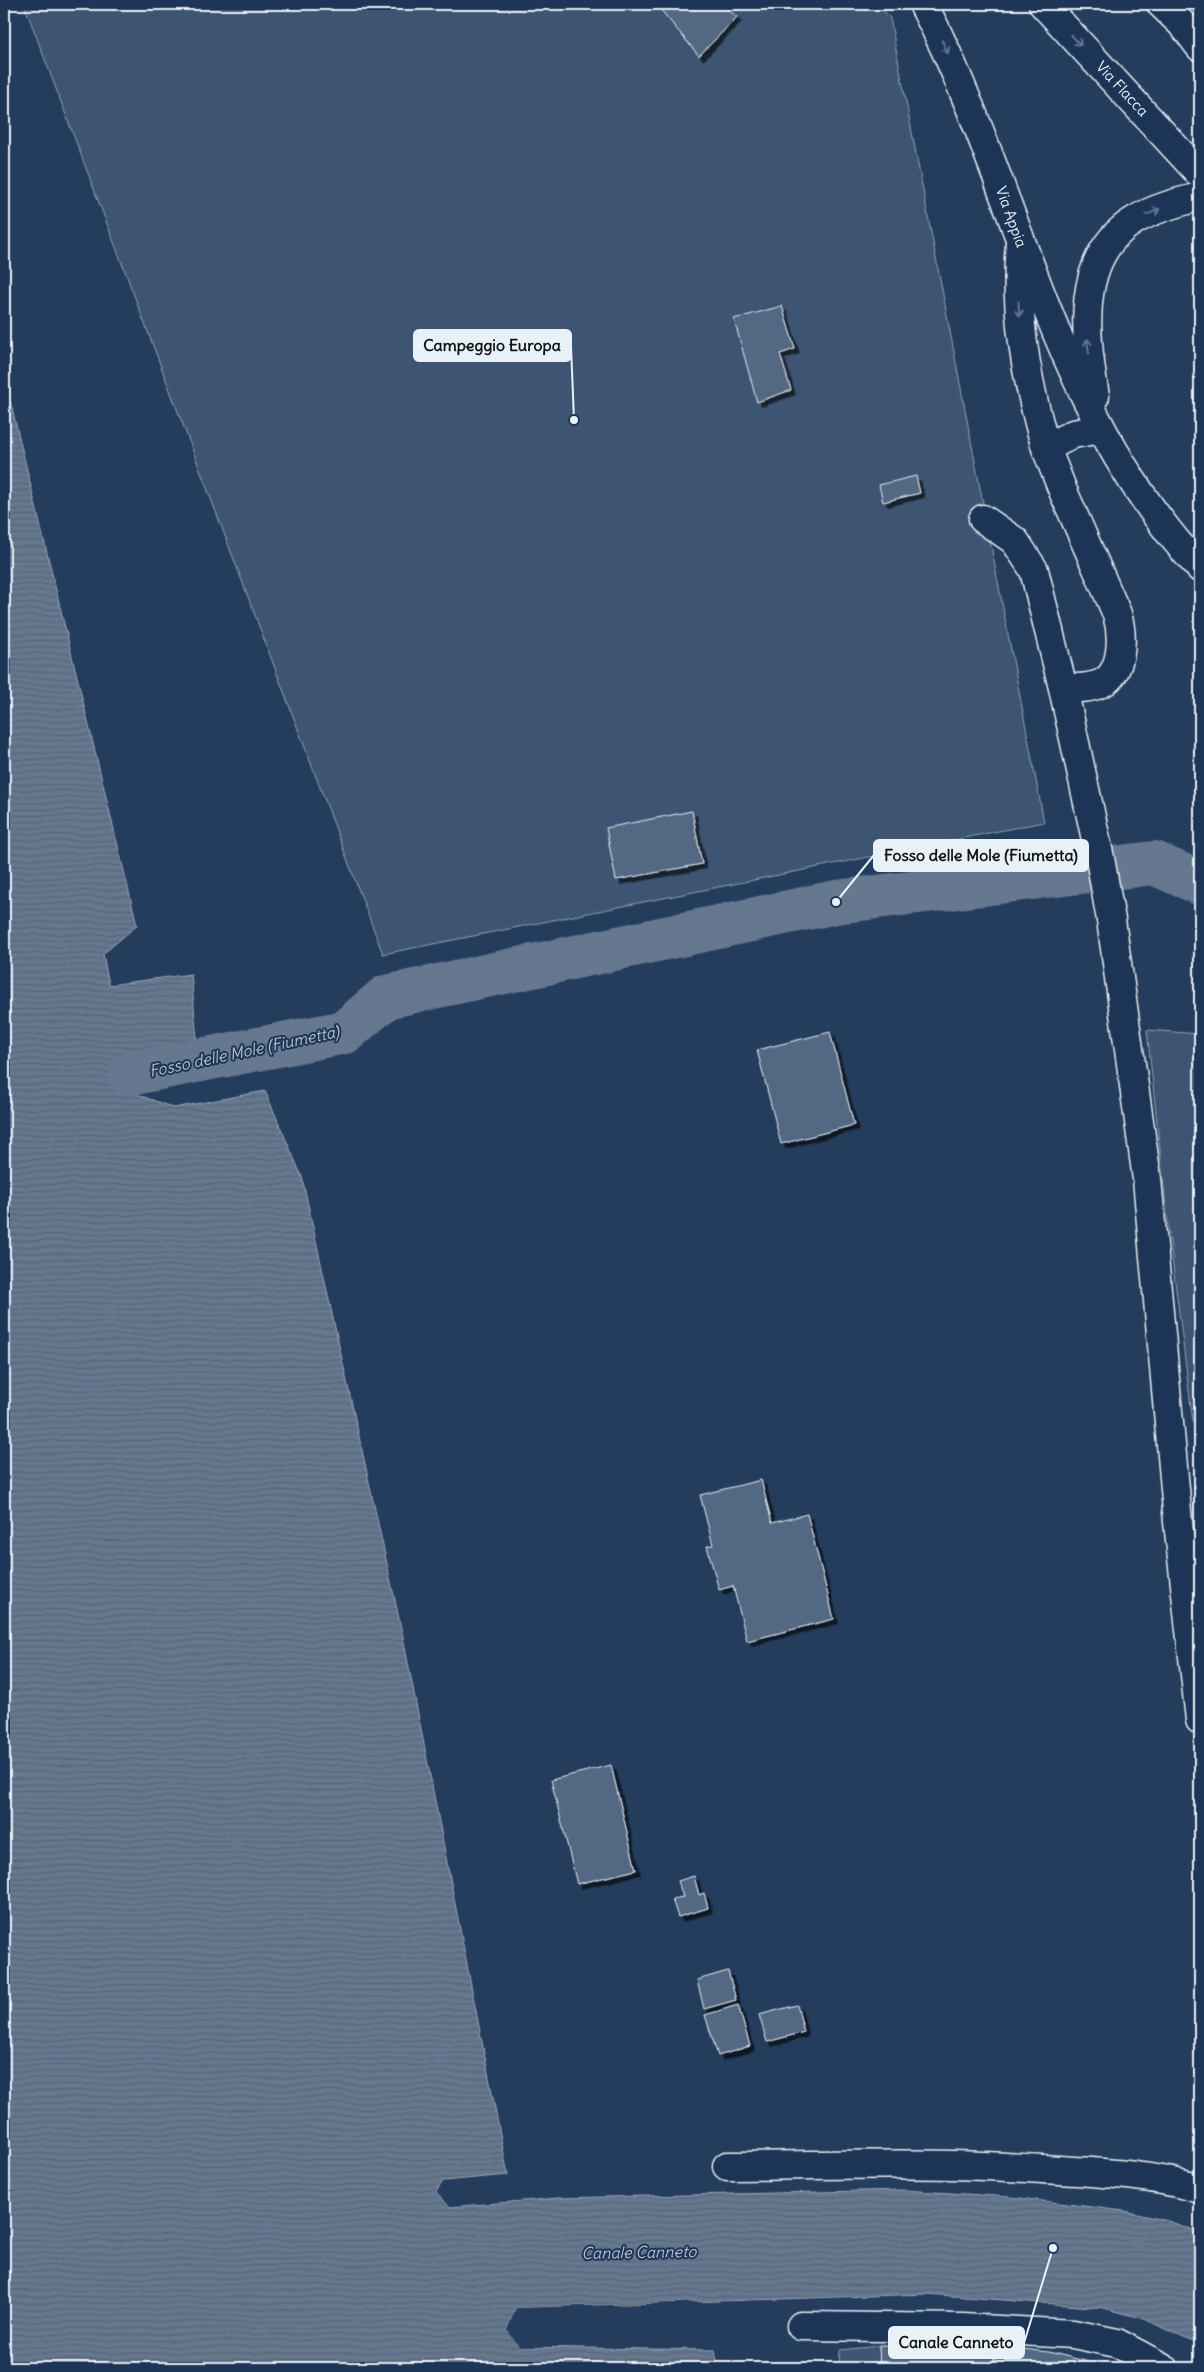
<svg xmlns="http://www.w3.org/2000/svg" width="1204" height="2372" viewBox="0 0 1204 2372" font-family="Delius,sans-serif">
<defs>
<pattern id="water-rules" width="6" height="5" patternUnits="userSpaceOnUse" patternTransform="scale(1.25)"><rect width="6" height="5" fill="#657890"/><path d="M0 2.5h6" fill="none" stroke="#576270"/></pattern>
<filter id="shadow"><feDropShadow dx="4.5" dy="4.5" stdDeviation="0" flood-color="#0009"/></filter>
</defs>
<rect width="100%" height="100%" fill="#253d5d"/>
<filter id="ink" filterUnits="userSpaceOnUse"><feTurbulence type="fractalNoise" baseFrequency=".02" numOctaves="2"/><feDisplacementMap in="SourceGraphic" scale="10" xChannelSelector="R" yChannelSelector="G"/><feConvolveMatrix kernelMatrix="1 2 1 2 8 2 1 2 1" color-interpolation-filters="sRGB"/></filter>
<g filter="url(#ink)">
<path fill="#3e5472" stroke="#93a2b5" d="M24,4H877L890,18L1044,822L383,954Z
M1147,1030L1200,1034V1477L1169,1234Z
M879,2346L880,2368H839L840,2350Z
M1085,2361L1117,2368H1082Z"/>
<path fill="url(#water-rules)" stroke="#99a8ba" d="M4,375L137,925L103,954L109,985L191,974L197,1040L124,1057L136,1094L174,1108L265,1091L302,1177L403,1637L508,2175L443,2181L436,2192L450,2207L559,2198L904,2190L1011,2197L1124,2211L1168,2221L1200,2232V2344L1141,2318L1104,2308L927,2294L516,2308L507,2330L519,2347L715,2350L718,2368H4Z"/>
<path fill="#253d5d" d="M770,2300L771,2303L518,2311L510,2330L520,2345L590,2346L519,2347L507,2330L516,2308Z"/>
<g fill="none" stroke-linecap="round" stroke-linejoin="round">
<path stroke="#657890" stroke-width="44" d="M129,1074L345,1032L386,997L836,902L1154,863L1200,883"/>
</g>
<path fill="#536782" stroke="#e8f1f8" filter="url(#shadow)" d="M656,4H724L723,5L737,17L699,56Z
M782,306L795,349L780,354L791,390L757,402L734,319Z
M916,476L920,493L883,502L879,485Z
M692,811L702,864L616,880L606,828Z
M830,1032L854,1125L781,1144L757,1050Z
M761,1480L772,1523L807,1514L834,1619L747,1641L733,1586L719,1590L707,1546L713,1545L700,1495Z
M611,1765L636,1870L577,1884L551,1780Z
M694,1876L699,1895L704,1893L708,1908L678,1917L672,1899L683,1897L678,1881Z
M728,1971L736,2000L704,2009L697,1980Z
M738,2005L750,2046L718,2056L705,2015Z
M797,2005L804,2032L767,2042L759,2015Z
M879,2346H996L993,2368H880Z
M996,2346L1049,2352L1085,2361L1082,2368H993Z"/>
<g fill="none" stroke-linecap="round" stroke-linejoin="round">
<defs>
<path id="minor" d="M1020,243C1014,313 1026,381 1046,448L1073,434L1100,429
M1046,448L1063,491L1117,614C1123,634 1124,672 1102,683C1089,689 1076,688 1063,688
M983,519L1015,541L1034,570L1063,688L1100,858L1111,920L1147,1179L1178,1522L1200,1720
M727,2166C832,2165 937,2162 1042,2169C1095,2172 1150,2174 1200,2189
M801,2326L962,2328L1073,2334L1117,2343L1164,2368"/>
<path id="major" d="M923,4C1020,190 1051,410 1200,568
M1043,4L1200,174
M1161,4L1184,26L1200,47
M1095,396C1085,337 1074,256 1135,220C1155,208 1178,202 1200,197"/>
</defs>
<use href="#minor" stroke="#e8f1f8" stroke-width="31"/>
<use href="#major" stroke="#e8f1f8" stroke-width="31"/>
<use href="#minor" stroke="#1d3557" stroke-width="28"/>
<use href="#major" stroke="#1d3557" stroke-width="28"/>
</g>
<defs><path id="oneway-shaft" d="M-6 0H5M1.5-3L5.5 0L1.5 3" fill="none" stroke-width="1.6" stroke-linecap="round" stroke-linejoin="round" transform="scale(1.25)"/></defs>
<g stroke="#64778f">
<use href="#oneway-shaft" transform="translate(1076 40) rotate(47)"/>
<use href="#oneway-shaft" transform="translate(945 47) rotate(65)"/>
<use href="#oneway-shaft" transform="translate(1153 212) rotate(-23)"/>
<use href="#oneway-shaft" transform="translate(1019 309) rotate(85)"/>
<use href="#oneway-shaft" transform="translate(1088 346) rotate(-97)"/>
</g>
</g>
<g text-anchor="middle" stroke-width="4" stroke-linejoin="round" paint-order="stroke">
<g font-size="15" fill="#e8f1f8" stroke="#1d3557">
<text transform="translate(1122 89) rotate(47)" y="5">Via Flacca</text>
<text transform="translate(1011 217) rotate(70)" y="5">Via Appia</text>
</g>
<g font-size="16" font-style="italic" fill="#b4c1ce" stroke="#1d3557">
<text transform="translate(244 1051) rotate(-12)" y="6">Fosso delle Mole (Fiumetta)</text>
<text transform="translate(639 2252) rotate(-1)" y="6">Canale Canneto</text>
</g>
</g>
<path fill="none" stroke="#e8f1f8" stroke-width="2" d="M574 420L571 346M836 902L874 855M1053 2248L1024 2343"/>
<g fill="#e8f1f8" stroke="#1d3557" stroke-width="2">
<circle cx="574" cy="420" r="5"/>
<circle cx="836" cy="902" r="5"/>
<circle cx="1053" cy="2248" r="5"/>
</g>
<g fill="#e8f1f8" stroke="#e8f1f8" stroke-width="2">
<rect x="414" y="330" width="157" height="31" rx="5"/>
<rect x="874" y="840" width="214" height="31" rx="5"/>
<rect x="889" y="2327" width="135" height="31" rx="5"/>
</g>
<g font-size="16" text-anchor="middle" font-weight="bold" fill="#111">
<text x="492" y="351">Campeggio Europa</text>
<text x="981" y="861">Fosso delle Mole (Fiumetta)</text>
<text x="956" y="2348">Canale Canneto</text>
</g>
<rect width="1204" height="2372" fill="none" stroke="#1d3557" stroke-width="20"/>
<rect x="10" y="10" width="1184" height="2352" fill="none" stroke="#e8f1f8" stroke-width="2" filter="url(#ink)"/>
</svg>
